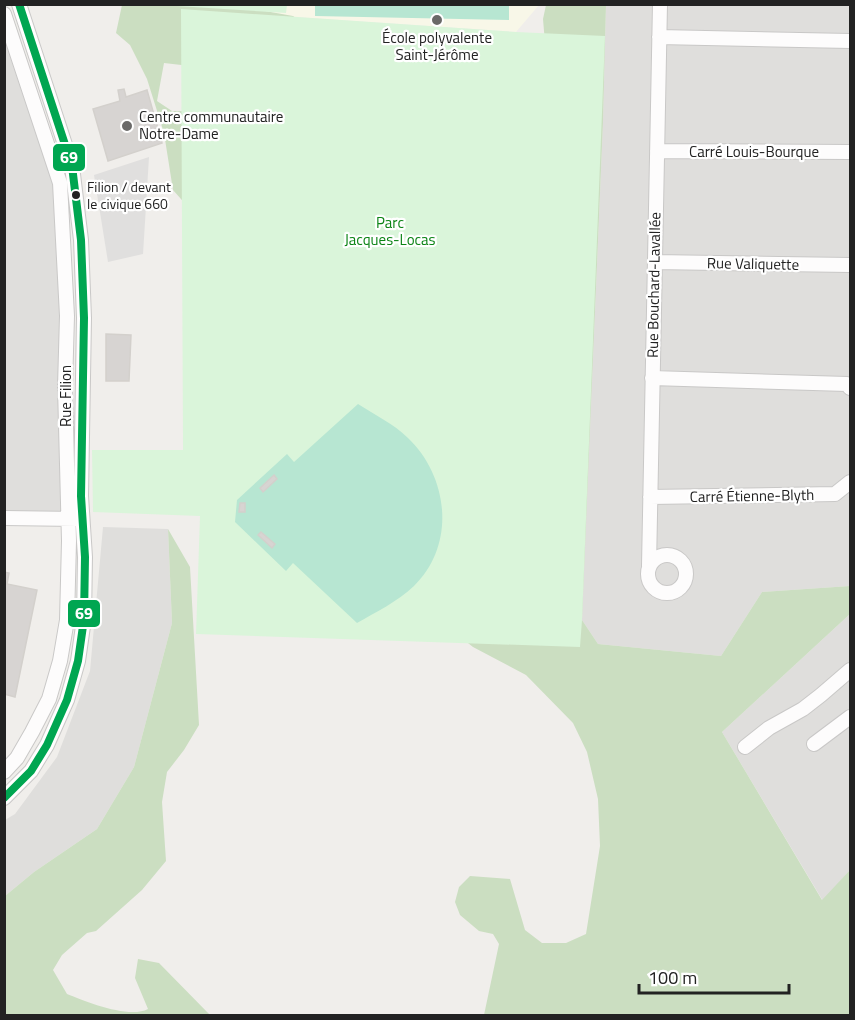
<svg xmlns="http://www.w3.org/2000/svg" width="855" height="1020" viewBox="0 0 855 1020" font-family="'Titillium Web',sans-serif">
<rect width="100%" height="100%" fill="#f0eeeb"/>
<path fill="#dfdedc" d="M606,5H850V586L762,592L721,656L598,644L582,620L603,123Z
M4,26L62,210L63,516L5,515Z
M103,527L168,529L172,623L134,767L97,829L34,872L5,896V820L15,814L57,757L90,671Z
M850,614V870L823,901L722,732Z"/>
<path fill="#f8f7e8" d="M118,5H539L516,32Z"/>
<path fill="#cbdec1" d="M226,4L293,16L324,37L251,73L164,63L157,101L172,111L551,115L543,19L546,5H606L603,123L582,620L598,644L721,656L762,592L850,586V614L722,732L822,900L850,870V1015H484L499,944L493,934L479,931L460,915L455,902L459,887L470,876L510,879L525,930L542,943H566L586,934L600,846L598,799L587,752L573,723L526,675L473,647L454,632L204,225L173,190L164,133L147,79L130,45L116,33L122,5Z
M168,529L190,567L199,725L184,750L167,772L162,802L166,861L142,890L96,931L87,933L62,955L53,970L67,994C87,1002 129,1019 148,1009L135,978L138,959L159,963L210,1015H5V896L34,872L97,829L134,767L172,623Z"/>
<path fill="#daf5da" d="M161,5H287L286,13Z
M181,9L516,32L605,36L582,620L580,647L196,634L200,516L93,512L92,450H183Z"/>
<path fill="#b7e6d2" d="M315,5H509V20L315,16Z
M358,404C375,415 394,424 408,438C449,477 456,545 414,586C397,602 376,612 357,623L293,563L286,571L235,522L237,500L287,454L294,462Z"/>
<path fill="#e0dfde" d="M149,157L143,254L108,262L94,175Z"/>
<path fill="#d7d4d2" stroke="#d3d0cc" stroke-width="1.5" d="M124,89L126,97L147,90L162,143L108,161L93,109L120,101L118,90Z
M106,334L131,335L129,381H106Z
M274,475L277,479L263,492L260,488Z
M240,503H245V512H239Z
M261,532L275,544L272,548L258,535Z
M4,572L9,573L7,584L37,590L15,697L4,694Z"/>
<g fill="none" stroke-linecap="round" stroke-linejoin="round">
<defs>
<path id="minor" d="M4,14L60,183L67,316L65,387L69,541L67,620L60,661L49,699L32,732L17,758L4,772
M659,37L850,41
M657,151L850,152
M655,262L850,265
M652,378L847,384L850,388
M650,497L835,494L850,482
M4,518L77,519
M648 574a19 19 0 1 1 38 0a19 19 0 1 1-38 0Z
M649,566L660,4
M814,744L850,717
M745,747L769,728L803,709L821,695L850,670
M4,798L31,771L47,745L67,700L78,661L84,619L85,557L81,496L84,318L81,240L72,166L19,4"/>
</defs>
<use href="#minor" stroke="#c9c8c7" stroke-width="16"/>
<use href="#minor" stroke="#fdfcfc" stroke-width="14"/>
<defs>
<path id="bus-1" d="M4,798L31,771L47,745L67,700L78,661L84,619L85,557L81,496L84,318L81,240L72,166L19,4"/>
</defs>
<use href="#bus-1" stroke="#fff" stroke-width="12"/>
<use href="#bus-1" stroke="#00a651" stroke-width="8"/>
</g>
<g fill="#6a6968" stroke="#fff" stroke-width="2">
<circle cx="437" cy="20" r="6"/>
<circle cx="127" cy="126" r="6"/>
</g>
<circle fill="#222" stroke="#fff" stroke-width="2" cx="76" cy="195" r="5"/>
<g text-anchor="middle" stroke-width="4.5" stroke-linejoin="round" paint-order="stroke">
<g font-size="14" fill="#222" stroke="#fff" text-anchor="start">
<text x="87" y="192">Filion / devant<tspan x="87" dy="17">le civique 660</tspan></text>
</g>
<g font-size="15" fill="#222" stroke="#fff">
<text x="437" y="43">École polyvalente<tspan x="437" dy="17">Saint-Jérôme</tspan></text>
<text x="139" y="122" text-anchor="start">Centre communautaire<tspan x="139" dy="17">Notre-Dame</tspan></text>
</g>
<g font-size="15" fill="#222" stroke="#fff">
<text x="754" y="157">Carré Louis-Bourque</text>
<text transform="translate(753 264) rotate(1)" y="5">Rue Valiquette</text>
<text transform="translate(654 285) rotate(-89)" y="5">Rue Bouchard-Lavallée</text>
<text transform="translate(66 396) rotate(-90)" y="5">Rue Filion</text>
<text transform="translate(752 496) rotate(-1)" y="5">Carré Étienne-Blyth</text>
</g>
<g font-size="15" fill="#0c8416" stroke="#fff">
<text x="390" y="228">Parc<tspan x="390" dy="17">Jacques-Locas</tspan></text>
</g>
</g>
<g stroke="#fff" stroke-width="2">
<rect x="52" y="143" width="34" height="29" rx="6" fill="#00a651"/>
<rect x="67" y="599" width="34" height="29" rx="6" fill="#00a651"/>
</g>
<g font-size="16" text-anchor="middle" font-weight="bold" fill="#fff">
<text x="69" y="163">69</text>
<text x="84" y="619">69</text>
</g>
<rect width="855" height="1020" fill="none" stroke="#222222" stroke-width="12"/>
<path d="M639 984v9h150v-9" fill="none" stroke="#222222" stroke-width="3"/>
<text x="648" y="984" font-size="18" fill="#222222" stroke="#ffffff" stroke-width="4.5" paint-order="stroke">100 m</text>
</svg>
